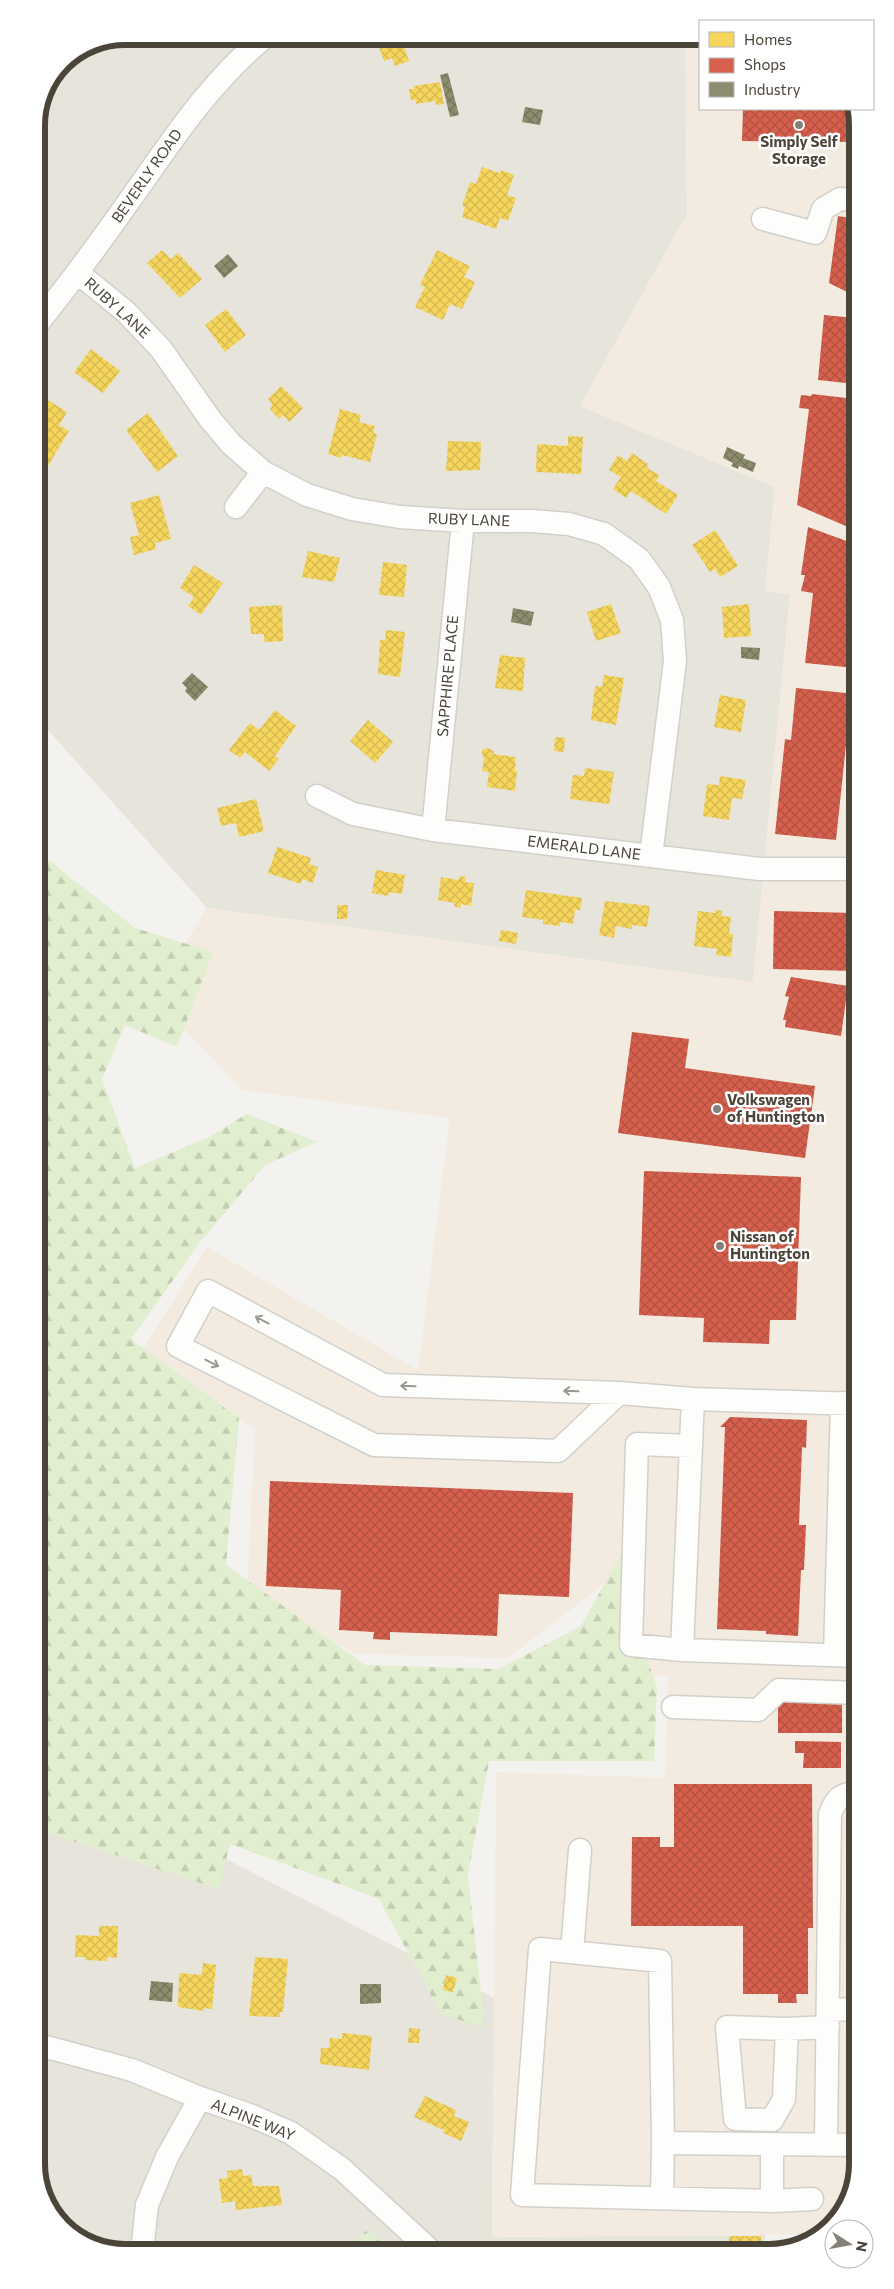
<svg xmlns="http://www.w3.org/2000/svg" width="894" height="2289" viewBox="0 0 894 2289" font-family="Commissioner,sans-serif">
<defs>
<pattern id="forest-firs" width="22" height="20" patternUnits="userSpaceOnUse" patternTransform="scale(1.25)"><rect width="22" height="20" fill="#e1eecf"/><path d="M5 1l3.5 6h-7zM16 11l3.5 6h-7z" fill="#c3cdb2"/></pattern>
<pattern id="homes-cross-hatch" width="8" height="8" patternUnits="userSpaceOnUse" patternTransform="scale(1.25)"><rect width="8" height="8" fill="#f6d55c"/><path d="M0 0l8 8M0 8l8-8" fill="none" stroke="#d4b851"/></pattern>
<pattern id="shops-cross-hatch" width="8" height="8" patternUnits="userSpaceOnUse" patternTransform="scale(1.25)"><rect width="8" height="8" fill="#d6604d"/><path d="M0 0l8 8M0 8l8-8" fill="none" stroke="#b05141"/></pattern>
<pattern id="industry-cross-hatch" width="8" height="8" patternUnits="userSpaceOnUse" patternTransform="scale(1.25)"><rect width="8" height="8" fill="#8c8c6e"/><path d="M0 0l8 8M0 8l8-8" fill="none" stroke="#74745b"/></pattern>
</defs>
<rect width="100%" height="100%" fill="#f4f2ee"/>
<path fill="#e7e4dc" d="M125,36H685L687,214L580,406L775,487L765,590L790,595L753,982L207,908L49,731L37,754L36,120L63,62L92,43Z
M39,1762L494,1998L492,2237L765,2235V2250L119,2253L71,2234L39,2187Z"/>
<path fill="#f3ebdf" d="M685,36H700V109H855L858,2164L839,2218L815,2234L492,2237L496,1772L665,1778L668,1676L616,1674L618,1573L508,1658L356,1654L247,1589L255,1429L138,1357L207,1247L418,1370L450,1118L242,1090L153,997L207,908L753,982L790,595L765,590L775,487L580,406L687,214Z"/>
<path fill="url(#forest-firs)" d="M37,851L135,928L213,952L177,1047L125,1025L102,1079L135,1168L209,1137L247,1114L317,1142L265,1165L200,1242L131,1339L239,1418L226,1565L365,1665L499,1669L581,1626L631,1536L633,1619L657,1687L654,1761H489L468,1875L485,2028L441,2014L379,1899L230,1844L219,1889L39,1830Z
M368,2229L393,2251L342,2252Z"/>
<path fill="url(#homes-cross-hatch)" d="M370,36H400L409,61L395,66L392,58L384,61L379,47H372Z
M506,36H518V42L506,40Z
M440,82L444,104L436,105L435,101L416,104V100H411L409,89H414V86Z
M482,167L500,173L501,170L514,175L507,195L516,198L508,221L500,218L496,229L462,217L465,207L462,206L470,182L476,184Z
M162,250L171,259L178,253L202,279L180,298L147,263Z
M437,250L470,266L464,277L475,282L462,309L450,304L443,320L415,307L425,287L420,285Z
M226,309L246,335L225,352L205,325Z
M91,349L120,371L103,393L74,372Z
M281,386L303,408L289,422L283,415L279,419L270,409L272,404L268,399Z
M43,397L67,412L59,425L69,431L48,466L37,460V446L43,436L37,433V407Z
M340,409L361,415L359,422L375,426L373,433L377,434L370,462L342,455L341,458L328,454Z
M148,413L178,456L157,472L126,430Z
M568,436L583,437L581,474L536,472L537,444L568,446Z
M448,441L481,442L480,470L446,471Z
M632,453L648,464L647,468L659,475L656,481L678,495L666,514L631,491L626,498L613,489L621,477L609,470L618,455L627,461Z
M159,495L171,539L155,543L156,549L134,555L130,537L139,535L130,503Z
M37,502L48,514L37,524Z
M715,530L738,566L720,577L715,569L710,572L692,545Z
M308,551L340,558L334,582L302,577Z
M383,562L407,565L404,597L379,595Z
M194,565L223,583L201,615L188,606L194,597L180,588Z
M611,604L621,633L596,641L587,612Z
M749,604L751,636L724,638L722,607Z
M282,605L283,641L264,642V634H251L249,607Z
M386,630L405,632L400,677L378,674L380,640H385Z
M500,655L525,658L523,691L495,688Z
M604,675L624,678L616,725L591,720L595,686L602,687Z
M720,695L746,700L741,732L714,727Z
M275,710L296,726L275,756L279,759L269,771L245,752L240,758L229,750L250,723L259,730Z
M368,720L393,742L375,763L350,741Z
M555,737L565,738L564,752L554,751Z
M487,748L494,751L493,754L516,757L515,770L517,771L515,791L487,787L489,772L482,771L484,758L482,754V750Z
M585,768L614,772L609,804L570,799L573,775L584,776Z
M720,776L746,780L742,799L732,798L729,820L703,816L707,784L719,785Z
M256,799L264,831L239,837L236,823L221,826L217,808Z
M277,847L311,858L309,864L318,867L313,883L302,879L301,884L268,873Z
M376,870L405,875L402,894L389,892L388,896L372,893Z
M460,876L466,877L465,882L474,883L471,906L461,904V908L454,906L455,903L438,900L441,877L459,880Z
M526,890L582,898L580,910H575L573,924L560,922V926L543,924V920L522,917Z
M605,901L650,906L647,927L632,925V929L616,926L614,938L599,935Z
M337,905H348L347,919H337Z
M716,910L722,911V916L731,917L729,934H733L731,957L716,955L717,949L694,946L698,911L715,913Z
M501,930L518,933L516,944L499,941Z
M39,1877H45L44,1883L47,1884L46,1905H39Z
M99,1926H118L117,1958L107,1957V1961L85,1960V1957H75L76,1935L99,1936Z
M255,1957L288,1959L283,2012H280V2017L249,2016Z
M203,1963L216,1965L212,2009L204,2008V2011L178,2007L179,1973L202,1975Z
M446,1975L457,1978L453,1992L443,1990Z
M409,2028L420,2029L419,2043H408Z
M342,2033L372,2036L369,2070L320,2064L321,2048H329L330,2038L342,2039Z
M425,2096L456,2110L454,2116L469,2122L461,2141L443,2133L444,2130L414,2117Z
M242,2169L243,2176L251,2175L253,2186H279L282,2205L236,2210L235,2201L222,2203L219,2179L228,2178L227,2171Z
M729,2236H761V2250H729Z
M685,2243L720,2244V2250H685Z"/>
<path fill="url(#shops-cross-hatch)" d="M743,109H855V142L742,141Z
M838,216L855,219V296L829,283Z
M824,315L855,318V384L818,380Z
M812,394L855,399V530L797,505L809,409L799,408L801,395L811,396Z
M808,527L855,544V668L805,663L813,593L801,591L805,575H801Z
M796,688L856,694V746L846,745L836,840L775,834L785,739L791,740Z
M774,911L855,913L854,971L773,969Z
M791,977L848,986L841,1036L785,1027L786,1020H783L789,997L785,996Z
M632,1032L689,1039L685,1068L815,1086L805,1158L618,1133Z
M644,1171L801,1177L796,1320H770L769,1344L703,1342L704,1318L639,1315Z
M730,1417L807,1420L806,1448L802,1447L799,1525H806L804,1570H801L798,1636L766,1634V1631L717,1629L725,1427H720Z
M270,1481L573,1493L569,1597L499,1594L497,1636L390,1632V1640L373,1639L374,1632L339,1630L341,1590L266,1586Z
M778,1695L842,1701V1733H778Z
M795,1741L841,1742V1768H803L804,1753H795Z
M674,1784H812L813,1928H808V1994H796L797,2003H778V1994H743V1926H631L632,1837H660V1847H674Z"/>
<path fill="url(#industry-cross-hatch)" d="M448,73L459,115L450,117L440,75Z
M525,107L543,110L540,125L522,122Z
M228,254L238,266L224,278L214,266Z
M727,447L745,455L743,458L756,463L753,472L739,466L738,469L731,466L733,463L723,458Z
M513,608L534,612L531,626L511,622Z
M741,647L760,648L759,660L741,658Z
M192,673L208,687L195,701L185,691L187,688L182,683Z
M151,1981L173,1983L172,2002L149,2000Z
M360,1984H381V2003L360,2004Z"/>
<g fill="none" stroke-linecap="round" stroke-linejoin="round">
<defs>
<path id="minor" d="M763,219L815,233L823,209L840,199L855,200
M78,273L126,312L161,349L210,419L231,444L263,472L307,495L352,509L400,517L463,521H532L569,524L604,534L639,559L659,587L672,620L675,661L651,856
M37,324C73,280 106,234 139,187C177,133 214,78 266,36
M236,507L263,472
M317,796L353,814L433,830L760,869H856
M433,830L463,521
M619,1393L558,1451L374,1445L178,1346L208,1291L383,1385L619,1393L693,1399
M857,1404L693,1399L682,1650L857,1656
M682,1650L631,1645L637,1444L691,1446
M835,1655L842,1403
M673,1707L758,1710L779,1690L857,1693
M572,1952L580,1850
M828,2010L858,2009
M787,2029L727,2027L735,2119L772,2120L784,2099L787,2029L828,2027
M39,2045L132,2070L200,2098L252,2116L291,2133L342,2169L431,2251
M772,2145V2201L522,2195L540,1949L660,1961L663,2143L858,2145
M826,2145L830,1814C835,1800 841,1793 857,1793
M662,2198L663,2143
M772,2201L812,2199
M142,2252L147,2205L167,2157L200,2098"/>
</defs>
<use href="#minor" stroke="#d2d0cb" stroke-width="25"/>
<use href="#minor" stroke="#fdfdfc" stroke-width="22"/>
</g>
<defs><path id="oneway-shaft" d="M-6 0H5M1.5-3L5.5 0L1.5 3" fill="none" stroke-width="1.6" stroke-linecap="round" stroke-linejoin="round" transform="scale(1.25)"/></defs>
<g stroke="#9b9791">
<use href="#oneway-shaft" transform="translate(262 1320) rotate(-152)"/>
<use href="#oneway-shaft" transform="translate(212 1363) rotate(27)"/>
<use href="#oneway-shaft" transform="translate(408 1386) rotate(-178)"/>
<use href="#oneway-shaft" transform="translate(571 1391) rotate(-178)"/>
</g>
<g fill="#868178" stroke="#fff" stroke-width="2">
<circle cx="799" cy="125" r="5"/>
<circle cx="717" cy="1109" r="5"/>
<circle cx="720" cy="1246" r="5"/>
</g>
<g text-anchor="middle" stroke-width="5" stroke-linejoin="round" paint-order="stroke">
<g font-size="15" font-weight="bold" fill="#4b4439" stroke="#fff" text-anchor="start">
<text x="799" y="147" text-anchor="middle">Simply Self<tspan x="799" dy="17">Storage</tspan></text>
<text x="727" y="1105">Volkswagen<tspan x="727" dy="17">of Huntington</tspan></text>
<text x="730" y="1242">Nissan of<tspan x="730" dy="17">Huntington</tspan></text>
</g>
<g font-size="15" fill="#4b4439" stroke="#fff">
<text transform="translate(147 176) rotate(-55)" y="5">BEVERLY ROAD</text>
<text transform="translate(117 308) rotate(42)" y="5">RUBY LANE</text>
<text transform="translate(469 520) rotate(2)" y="5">RUBY LANE</text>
<text transform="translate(448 676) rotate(-85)" y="5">SAPPHIRE PLACE</text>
<text transform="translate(584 848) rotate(7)" y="5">EMERALD LANE</text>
<text transform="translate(253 2120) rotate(22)" y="5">ALPINE WAY</text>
</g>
</g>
<path d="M0 0H894V2289H0ZM125 45H769A80 80 0 0 1 849 125V2164A80 80 0 0 1 769 2244H125A80 80 0 0 1 45 2164V125A80 80 0 0 1 125 45Z" fill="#fff" fill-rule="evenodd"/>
<path fill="none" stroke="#4b4439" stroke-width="6" d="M125 45H769A80 80 0 0 1 849 125V2164A80 80 0 0 1 769 2244H125A80 80 0 0 1 45 2164V125A80 80 0 0 1 125 45Z"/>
<rect x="699" y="20" width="175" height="90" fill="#ffffff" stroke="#b7b4b0"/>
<rect x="709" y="32" width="25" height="15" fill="#f6d55c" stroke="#b7b4b0"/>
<text x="744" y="45" font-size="15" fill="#4b4439">Homes</text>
<rect x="709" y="58" width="25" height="15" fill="#d6604d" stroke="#b7b4b0"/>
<text x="744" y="70" font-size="15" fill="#4b4439">Shops</text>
<rect x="709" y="82" width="25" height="15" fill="#8c8c6e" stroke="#b7b4b0"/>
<text x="744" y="95" font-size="15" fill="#4b4439">Industry</text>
<g transform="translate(849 2244) rotate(101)"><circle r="24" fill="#ffffff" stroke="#b7b4b0"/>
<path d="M0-4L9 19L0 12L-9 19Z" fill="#868178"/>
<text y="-8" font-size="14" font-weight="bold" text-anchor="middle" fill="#4b4439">N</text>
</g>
</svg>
